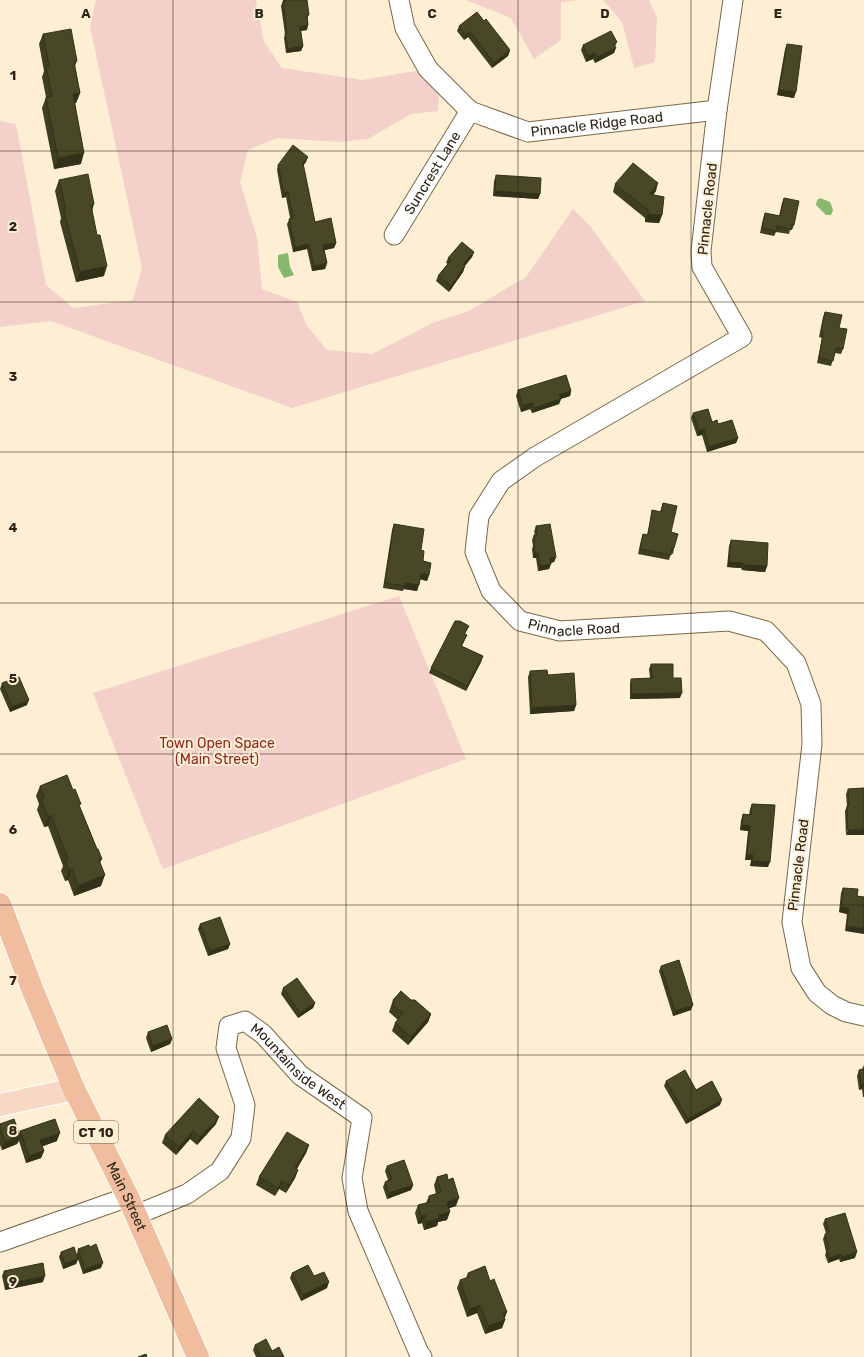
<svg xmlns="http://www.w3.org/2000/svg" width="864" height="1357" viewBox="0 0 864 1357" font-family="Rubik,sans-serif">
<rect width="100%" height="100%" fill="#feeed3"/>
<path fill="#f3d0ca" d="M96,0H256L264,42L282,68L362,80L428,69L439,96L438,111L411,114L368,139L339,142L277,138L248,150L240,182L257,238L262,289L297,302L307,326L327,350L372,354L435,322L469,311L526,277L573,209L590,226L645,301L292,408L51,321L0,327V121L16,124L46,285L73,308L133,300L142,267L90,27Z
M466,0H580L561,2V40L534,59L511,18Z
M603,0H649L657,18L655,62L634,68L622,22Z
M399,596L466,759L163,869L93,693Z"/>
<path fill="#88b76e" d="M820,198L830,202L833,210L831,215H826L816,205L817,200Z
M288,253L290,267L294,275L284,278L278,267V255Z"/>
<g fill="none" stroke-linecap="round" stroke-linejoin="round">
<defs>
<g id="minor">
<path id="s1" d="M399,0L405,28L428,69L470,111L528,132L717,110"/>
<path id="s2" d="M733,0L717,110L701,251L702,267L742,337L535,457L501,481L479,516L475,552L491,591L520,621L560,631L729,621L766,631L796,663L811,704L812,744L792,922L801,968L817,993L832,1005L846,1012L864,1016"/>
<path id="s3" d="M394,235L470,111"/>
<path id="s4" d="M136,1215L187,1194L220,1171L241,1138L245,1105L226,1048L229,1026L245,1021L263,1034L300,1075L362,1118L352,1178L358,1211L419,1353L422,1357"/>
<path d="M0,1242L128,1197"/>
</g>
<path id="major" d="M0,1105L74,1089"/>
<g id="highway">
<path id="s5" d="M0,904L33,991L74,1089L128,1197L198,1357"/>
</g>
</defs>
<use href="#minor" stroke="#7a684a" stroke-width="21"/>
<use href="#major" stroke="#fff" stroke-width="24"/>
<use href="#highway" stroke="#fff" stroke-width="24"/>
<use href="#minor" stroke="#fff" stroke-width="19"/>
<use href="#major" stroke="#f6d8c5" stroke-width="22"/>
<use href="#highway" stroke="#f0be9e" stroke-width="22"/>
</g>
<path fill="#3e3e22" d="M283,0H307L308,20L307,30L301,31L303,46L301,51L286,53L284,38L285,34L281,6L283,1Z
M459,26L510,50L508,56L492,68L468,37L464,40L457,31Z
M43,34L77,61L75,66L80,93L76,103H75L81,164L54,169L42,108L46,97L42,77L44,71L39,44Z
M617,42L615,46L614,53L595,63L593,59L586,62L581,50L583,45Z
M787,44L794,98L777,95L785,49Z
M306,162L303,165L315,222L336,243L334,248L324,250L327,263L325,269L312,271L307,249L293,252L287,224L290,218L286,197L282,198L277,170L278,165Z
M496,175L540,194L538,199L493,196L494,181Z
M59,180L92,211L104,276L76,282L60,222L61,218L55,191Z
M615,184L656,191L653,195L662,215L659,223L645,222V218L613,192Z
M784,198L794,225L792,230H790L789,234L776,232L774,236L760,233L763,219L765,213L779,216L782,203Z
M474,252L472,257L465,266L463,272L449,292L436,281L438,276L448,264L446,263L448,258Z
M825,312L839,328L843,349L841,354L835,353L831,366L817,363L822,338L819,337L823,317Z
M518,390L571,391L570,396L561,399L559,404L532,413L530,409L521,412L516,396Z
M693,413L712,422L738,438L736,443L707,452L702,435L697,436L691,418Z
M663,503L671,532L674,548L673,554L671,553L669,560L638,554L641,540L643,534L647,535L651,516L652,510L660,512Z
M394,524L421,550L423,561L429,575L427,581L420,579L417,591L404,589L403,591L383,588L392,530Z
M536,526L556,557L554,562L551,563L549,569L538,571L536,558H533L532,549L533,546L532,540L534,535L535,534L534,532Z
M731,540L767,566L765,572L742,570L741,568L727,567L729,546Z
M469,626L465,634L467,635L462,646L483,656L481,662L466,691L429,673L431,668Z
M651,664L680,698L630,699V684L631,679L650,678L649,669Z
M530,671L548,675L576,705L574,711L530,714L528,677Z
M2,683L27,705L10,712L0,689Z
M40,786L80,807L97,849L102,859L100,863L101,886L74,896L68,880L65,881L61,871L63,866L48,826L44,827L37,810L39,804L36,796Z
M864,788L846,835L845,811L847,806L846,794L848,789Z
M752,804L768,867L750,866L751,860H745L748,831L740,830L741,820L743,814L749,815L750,809Z
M843,888L857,896L864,897L845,931L847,914L839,912L841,893Z
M200,924L230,944L228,949L208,956L198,929Z
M661,966L691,1010L673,1016L659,971Z
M283,988L315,1003L313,1008L298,1018L281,994Z
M393,1000H411L431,1014L428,1022L408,1045L392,1031L395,1023L398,1020L389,1012Z
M148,1032L172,1039L170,1044L151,1052L146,1038Z
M864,1065V1097H863L862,1089L859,1090L857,1076L859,1070L862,1069Z
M666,1081L720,1105L686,1124L664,1086Z
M0,1124L19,1134L20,1131L57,1141L42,1146L44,1151L41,1158L26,1163L19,1141L17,1144L2,1150L0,1145Z
M216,1124L197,1145L190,1139L176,1155L162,1143L165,1135Z
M309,1145L306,1153L297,1169L298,1170L295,1178L286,1193L279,1189L275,1196L256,1185L259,1177Z
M387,1166L413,1185L411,1190L387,1199L383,1187L385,1182L388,1180L385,1171Z
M437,1177L456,1206L449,1208L447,1220L438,1222L437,1226L424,1230L422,1223L418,1224L415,1213L418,1205L426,1203L429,1196L436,1194L434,1185Z
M825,1219L855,1258L840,1262L839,1259L828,1263L825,1255L826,1252L823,1239L825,1234L826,1233L823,1224Z
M78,1249L101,1268L83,1274L78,1259L76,1264L63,1269L59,1257L61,1252L77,1254Z
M4,1271L43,1282L5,1290L2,1276Z
M292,1273L314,1276L327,1288L301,1301L290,1278Z
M468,1273L505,1320L502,1328L485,1334L477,1313L467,1317L457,1288L460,1280L466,1278Z
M255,1345L272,1351L284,1357H256L253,1350Z"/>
<path fill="#32321b" d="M308,25L307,30L298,31L300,27Z
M470,31L468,37L464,40L466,35Z
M303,46L301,51L286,53L288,49Z
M616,48L614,53L595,63L597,57Z
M510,50L508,56L492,68L494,63Z
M595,53L593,59L586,62L588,56Z
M779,90L796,92L794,98L777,95Z
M80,93L76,103L69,104L73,94Z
M84,153L81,164L54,169L58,158Z
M308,157L306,162L301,168L303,163Z
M658,183L656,191L647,202L650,194Z
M495,191L540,194L538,199L493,196Z
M288,192L286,197L282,198L284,193Z
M94,204L91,215V205Z
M648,214L662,215L659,223L645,222Z
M336,243L334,248L321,251L323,245Z
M309,244L307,249L293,252L295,247Z
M474,252L472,257L461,270L463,264Z
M327,263L325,269L312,271L314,266Z
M107,266L104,276L76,282L80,272Z
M465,266L463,272L449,292L451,286Z
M571,391L570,396L557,400L559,395Z
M561,399L559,404L532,413L534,408Z
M532,403L530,409L521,412L523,406Z
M704,429L702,435L697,436L699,431Z
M738,438L736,443L707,452L709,447Z
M535,553H538L536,558H533Z
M556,557L554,562L548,563L550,558Z
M729,562L743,563L741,568L727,567Z
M551,564L549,569L538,571L540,566Z
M744,565L767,566L765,572L742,570Z
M421,574L429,575L427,581L419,579Z
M405,583L419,585L417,591L404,589Z
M483,656L481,662L466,691L467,686Z
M682,693L680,698L630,699L632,694Z
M29,700L27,705L10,712L12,707Z
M576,705L574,711L530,714L532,708Z
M51,815L48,826L44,827L48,817Z
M742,825L750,826L748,831L740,830Z
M864,829V835H846L848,830Z
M747,855H753L751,860H745Z
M752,861L770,862L768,867L750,866Z
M72,869L68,880L65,881L69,870Z
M105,875L101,886L74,896L78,886Z
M841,907L849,908L847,914L839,912Z
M847,926L864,928V934L845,931Z
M230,944L228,949L208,956L210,951Z
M315,1003L313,1008L298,1018L300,1013Z
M693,1005L691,1010L673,1016L675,1011Z
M431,1014L428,1022L408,1045L411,1037Z
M172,1039L170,1044L151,1052L153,1046Z
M861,1084H864L862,1089L859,1090Z
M722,1100L720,1105L686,1124L688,1119Z
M219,1117L216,1124L197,1145L200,1137Z
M193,1131L190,1139L176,1155L179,1147Z
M60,1133L57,1141L38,1148L40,1140Z
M20,1136L17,1144L2,1150L5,1142Z
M309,1145L306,1153L292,1176L295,1168Z
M44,1151L41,1158L26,1163L29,1156Z
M298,1170L295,1178L286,1193L289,1185Z
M282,1181L279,1189L275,1196L278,1188Z
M413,1185L411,1190L387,1199L389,1193Z
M459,1198L456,1206L444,1210L447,1202Z
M450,1212L447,1220L438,1222L437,1226L424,1230L427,1222L439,1215Z
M425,1215L422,1223L418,1224L421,1216Z
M857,1252L855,1258L840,1262L842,1257Z
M841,1254L839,1259L828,1263L830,1258Z
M78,1259L76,1264L63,1269L65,1264Z
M103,1263L101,1268L83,1274L85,1269Z
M45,1276L43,1282L5,1290L7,1284Z
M329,1282L327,1288L301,1301L303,1295Z
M480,1305L477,1313L467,1317L470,1309Z
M507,1312L504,1320L503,1313Z
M505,1320L502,1328L485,1334L488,1326Z"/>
<path fill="#484827" stroke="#32321b" d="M286,0H307L309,15L307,16L308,25L300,27L303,46L288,49L285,33H287L283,1H286Z
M477,12L484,21L486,19L510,50L494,63L470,31L466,35L459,26Z
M71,29L77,61L74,62L80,93L73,94L84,153L58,158L46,97L52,96L46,66H49L43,34Z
M611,31L617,42L614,44L616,48L597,57L595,53L588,56L583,45Z
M787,44L802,46L796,92L779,90Z
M293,145L308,157L303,163L315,222L331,218L336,243L323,245L327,263L314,266L309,244L295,247L289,219L293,218L288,192L284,193L278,165Z
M633,163L658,183L650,194L664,197L662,215L648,214V210L615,184Z
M88,174L94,204L91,205L97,235H100L107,266L80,272L64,212L66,210L59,180Z
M496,175L541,178L540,194L495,191Z
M784,198L799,201L794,225L791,224V229L777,226L776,231L762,228L765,213L780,216Z
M462,242L474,252L463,264L465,266L451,286L438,276L451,260L448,258Z
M825,312L842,315L839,328L847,329L843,349L836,348L833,361L819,358L823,333L821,332Z
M566,375L571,391L559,395L561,399L534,408L532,403L523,406L518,390Z
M708,409L712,422L717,420L718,424L732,420L738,438L709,447L704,429L699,431L693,413Z
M663,503L677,506L671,532L678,534L674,548H672L671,555L640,549L643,534L648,535L652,510L661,512Z
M394,524L424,529L421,550L424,551L423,561L431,563L429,575L421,574L419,585L405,583V586L385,583Z
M550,524L556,557L550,558L551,564L540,566L538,553H535L534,544L535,543L534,535L537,534L536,526Z
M731,540L768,543L767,566L744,565L743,563L729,562Z
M455,621H460L469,626L464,634L467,635L461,646L483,656L467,686L431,668Z
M651,664H673V678H681L682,693L632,694L631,679L652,678Z
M547,670L548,675L574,673L576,705L532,708L530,671Z
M19,677L29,700L12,707L2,683Z
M67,775L73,790L75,789L81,804L79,805L97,849H98L102,859L99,860L105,875L78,886L72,869L69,870L65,860L68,859L51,815L48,817L41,799L45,798L40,786Z
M864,788V829L848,830L847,806H849L848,789Z
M752,804L775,805L770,862L752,861L753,855H747L750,826L742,825L743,814L751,815Z
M843,888L858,889L857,896L864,897V928L847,926L849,908L841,907Z
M220,917L230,944L210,951L200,924Z
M679,960L693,1005L675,1011L661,966Z
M297,978L315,1003L300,1013L283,988Z
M401,991L411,1000H415L431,1014L411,1037L395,1023L403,1013L392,1005L394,1002L393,1000Z
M167,1025L172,1039L153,1046L148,1032Z
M864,1069V1084H861L859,1070Z
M685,1070L696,1090L712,1081L722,1100L688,1119L666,1081Z
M199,1098L219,1117L200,1137L193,1131L179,1147L165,1135Z
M14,1119L20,1136L5,1142L0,1129V1124Z
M55,1119L60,1133L40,1140L44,1151L29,1156L20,1131Z
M287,1132L309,1145L295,1168L298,1170L289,1185L282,1181L278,1188L259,1177Z
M404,1160L413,1185L389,1193L385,1182L392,1179L387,1166Z
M447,1174L448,1180L453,1178L459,1198L447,1202L450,1212L439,1215V1218L427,1222L425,1215L421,1216L418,1205L430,1202L429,1196L441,1192L437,1177Z
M845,1213L857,1252L842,1257L841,1254L830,1258L827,1249L829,1248L825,1234L829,1232L825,1219Z
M96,1244L103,1263L85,1269L78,1249L89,1245L90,1247Z
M74,1247L78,1259L65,1264L61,1252Z
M43,1263L45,1276L7,1284L4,1271Z
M308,1265L314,1276L324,1272L329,1282L303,1295L292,1273Z
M485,1266L490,1281L494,1279L507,1312L503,1313L505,1320L488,1326L480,1305L470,1309L460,1280L469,1277L468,1273Z
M266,1339L272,1351L279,1347L284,1357H261L255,1345Z
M146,1354L147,1357H138Z"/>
<path fill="none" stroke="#2b2316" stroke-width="1" stroke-opacity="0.55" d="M173,0V1357M346,0V1357M518,0V1357M691,0V1357M0,151H864M0,302H864M0,452H864M0,603H864M0,754H864M0,905H864M0,1055H864M0,1206H864"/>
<g text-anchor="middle" stroke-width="4" stroke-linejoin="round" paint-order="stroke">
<rect fill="#feeed3" stroke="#6a604f" stroke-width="1" x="74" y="1121" width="44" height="22" rx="3"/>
<g font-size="13" font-weight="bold" fill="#2b2316">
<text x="96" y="1137">CT 10</text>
</g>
<g font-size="14" fill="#2b2316" stroke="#feeed3">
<text dy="5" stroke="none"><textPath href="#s1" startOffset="266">Pinnacle Ridge Road</textPath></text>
<text dy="5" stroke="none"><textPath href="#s3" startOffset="73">Suncrest Lane</textPath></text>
<text transform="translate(707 209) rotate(-84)" y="5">Pinnacle Road</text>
<text dy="5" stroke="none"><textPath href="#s2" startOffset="847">Pinnacle Road</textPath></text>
<text transform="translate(798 865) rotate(-83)" y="5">Pinnacle Road</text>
<text dy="5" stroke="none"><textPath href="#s4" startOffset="337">Mountainside West</textPath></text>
<text dy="5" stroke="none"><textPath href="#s5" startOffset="319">Main Street</textPath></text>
</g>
<g font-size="14" fill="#912821" stroke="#feeed3">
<text x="217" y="748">Town Open Space<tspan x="217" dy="16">(Main Street)</tspan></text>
</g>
</g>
<g font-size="13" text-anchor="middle" font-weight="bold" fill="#2b2316" stroke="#feeed3" stroke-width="4" stroke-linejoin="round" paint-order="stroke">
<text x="86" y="18">A</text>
<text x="259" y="18">B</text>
<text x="432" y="18">C</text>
<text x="605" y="18">D</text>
<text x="778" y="18">E</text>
<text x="13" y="80">1</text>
<text x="13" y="231">2</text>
<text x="13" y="381">3</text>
<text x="13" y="532">4</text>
<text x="13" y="683">5</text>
<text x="13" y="834">6</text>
<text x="13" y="985">7</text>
<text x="13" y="1135">8</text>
<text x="13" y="1286">9</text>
</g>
</svg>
